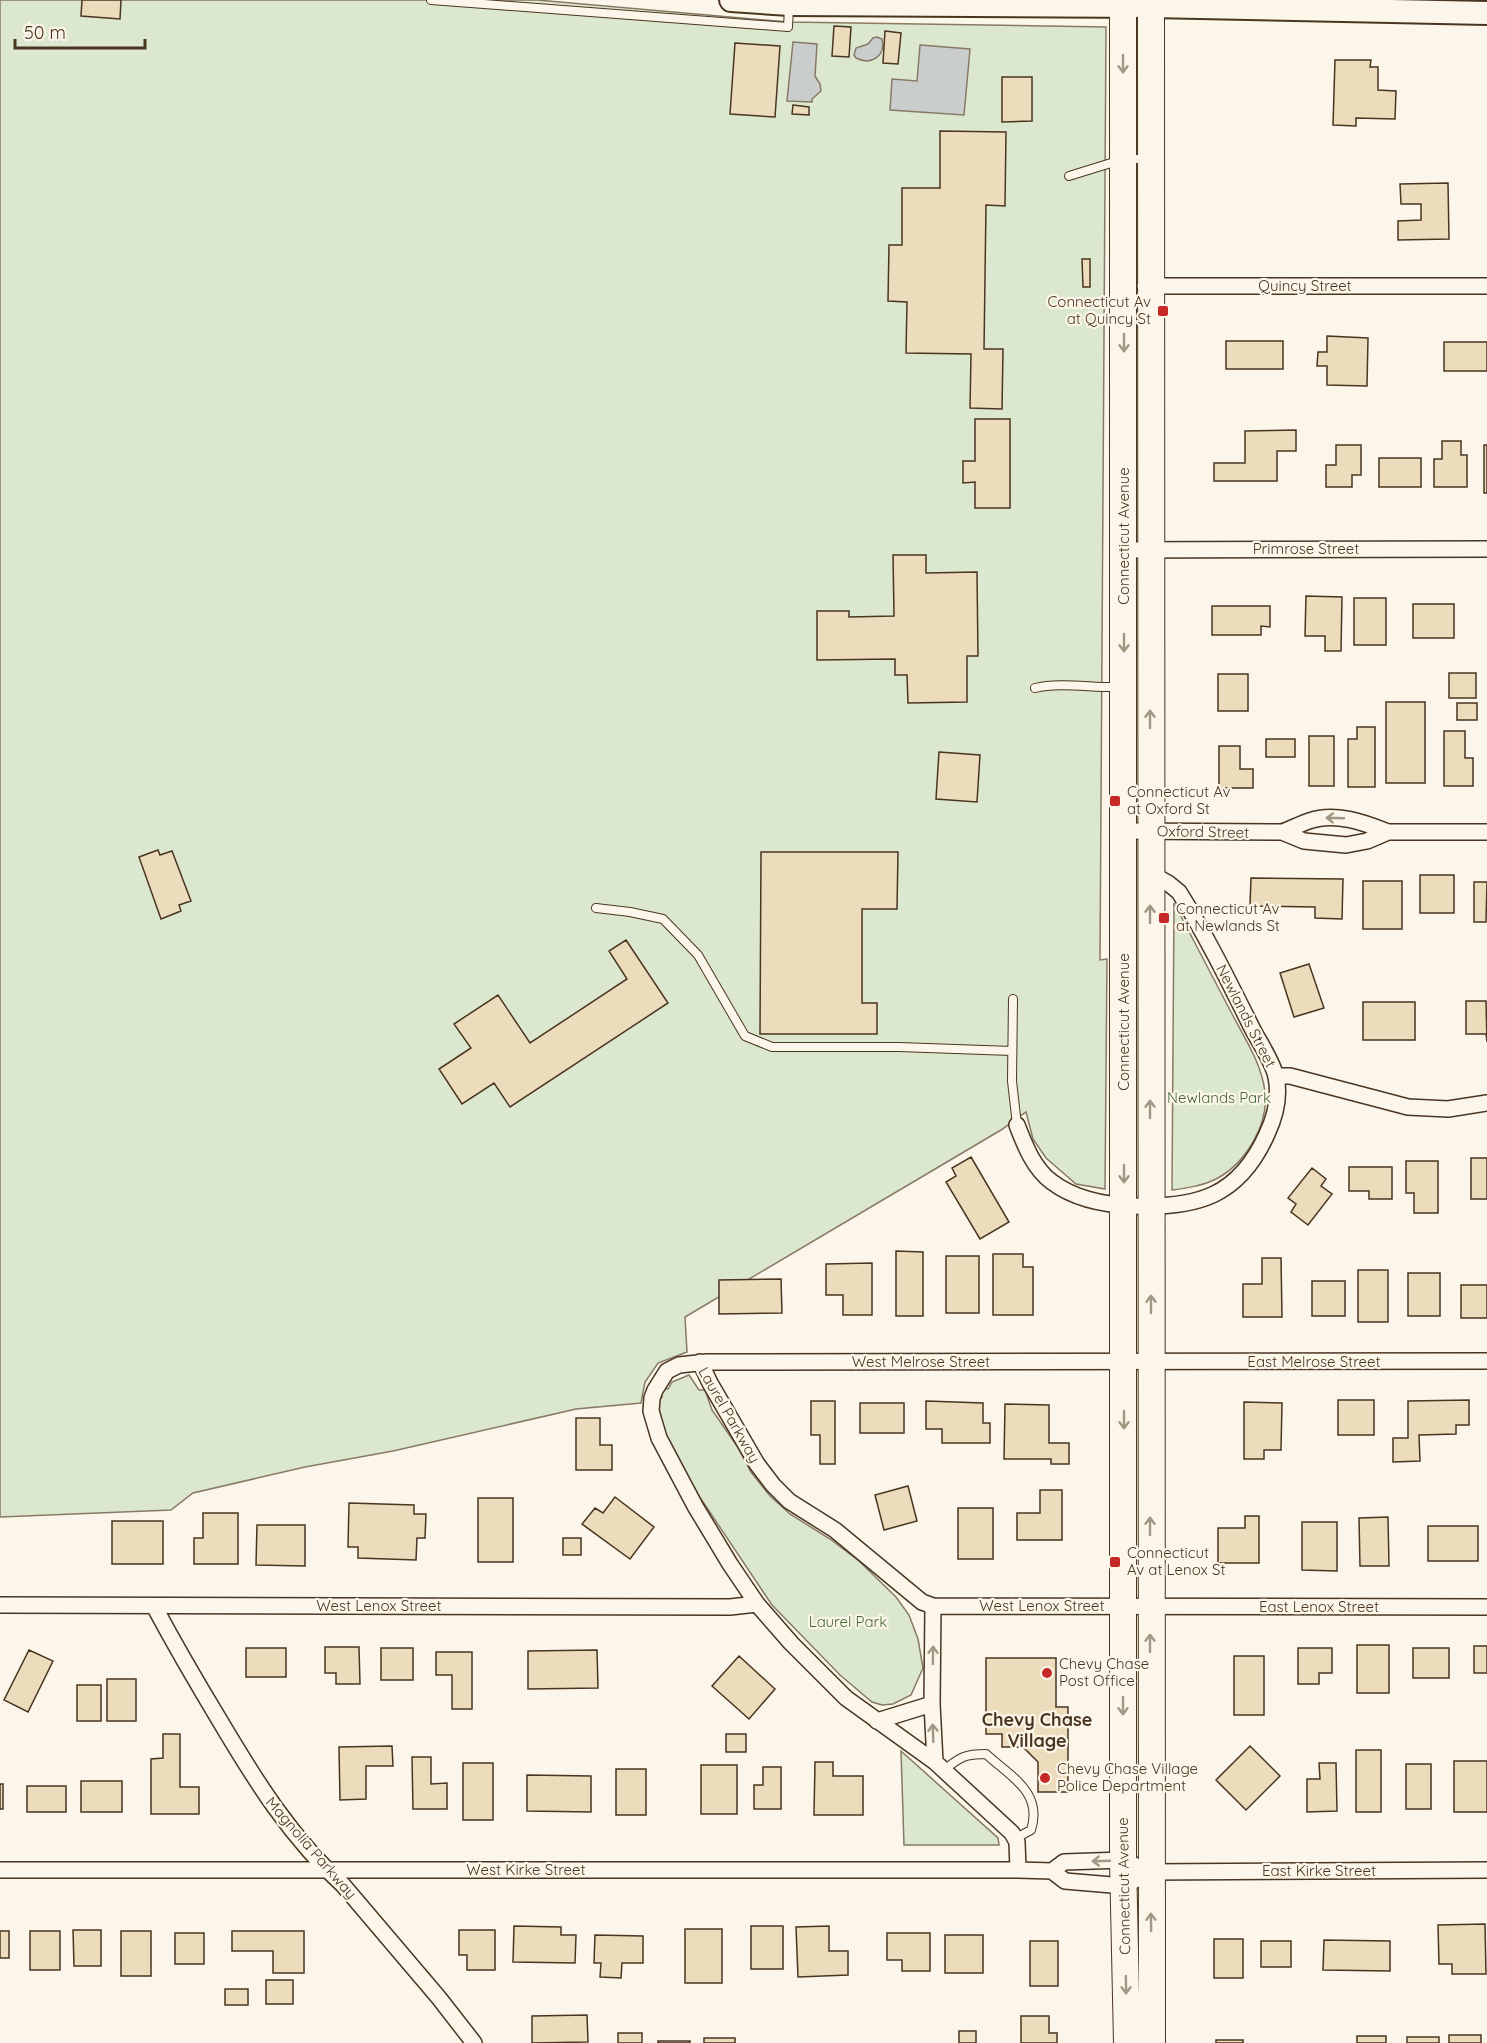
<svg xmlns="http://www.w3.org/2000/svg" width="1487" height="2043" viewBox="0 0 1487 2043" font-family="Quicksand,sans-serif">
<rect width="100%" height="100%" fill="#fbf6e9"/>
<path fill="#dce7d0" stroke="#887966" stroke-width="1.5" d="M0,0H537L788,22L1106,27L1100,960L1107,959L1105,1189L1076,1184L1046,1158L1033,1139L1026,1112L1001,1130L685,1317L687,1352L658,1363L645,1382L641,1403L576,1409L393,1451L305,1467L193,1493L171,1510L0,1517Z
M1174,903C1193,940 1212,976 1231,1012C1244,1037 1262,1064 1265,1092C1269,1125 1245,1164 1216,1179C1202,1186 1187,1188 1172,1190Z
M689,1375L699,1390H705L712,1410L737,1446L751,1472L770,1496L790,1514L830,1539L859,1561L896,1597L909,1615L918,1639L923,1668L911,1695L893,1704L882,1705L872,1702L840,1675L772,1605L699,1496L663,1433L658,1401L662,1397L659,1388L668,1389L672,1382Z
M901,1751L998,1838L999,1845H904Z"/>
<path fill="#c9cecd" stroke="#887966" stroke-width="1.5" d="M877,37L882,39C886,56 871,66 856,58L854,55L856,48L868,44L873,38Z
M793,42L817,44L815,76L820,84L821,91L812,99V102L787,101Z
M920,45L970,49L964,115L890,110L892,79L917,81Z"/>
<path fill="#ecdcbc" stroke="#4a3520" stroke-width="1.5" d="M82,0H121L120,19L81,16Z
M834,26L851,27L849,57L832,56Z
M885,31L901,33L898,64L883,63Z
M735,43L780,46L775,117L730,114Z
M1335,60H1371L1370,67H1378V90L1396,91L1395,119L1356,118V126L1333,125Z
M1002,77H1032V121L1002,122Z
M793,105L809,107V115L792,114Z
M940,131L1006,132L1005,206L986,205L984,349H1003L1002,409L970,408L971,354L906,353L907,302L888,301L889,245H902V188H940Z
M1448,183L1449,239L1398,240V221L1421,220V204H1401L1400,184Z
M1082,259H1090V287H1083Z
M1327,336L1368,338L1367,386L1327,385V366H1317L1318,352H1327Z
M1226,341H1283V369H1226Z
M1444,342H1487V371H1444Z
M975,419H1010V508H975V482L963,483V461H975Z
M1296,430V451H1277V481H1214V463H1245V431Z
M1442,441H1461V455H1467V487H1434V459H1442Z
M1336,445H1361V475H1352V487H1326V465H1336Z
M1484,445H1487V493H1484Z
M1379,458H1421V487H1379Z
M893,555H926V573L977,572L978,656H967V702L908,703L907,675H895V659L817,660V611H849V617L894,616Z
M1306,596L1342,597L1341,651H1325V636H1305Z
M1354,598H1386V645H1354Z
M1413,604H1454V638H1413Z
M1212,606H1270V627L1261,626V635H1212Z
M1449,673H1476V698H1449Z
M1218,674H1248V711H1218Z
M1386,702H1425V783H1386Z
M1457,703H1477V720H1457Z
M1357,727H1375V787H1348V739H1357Z
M1444,731H1465V758H1473V786H1444Z
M1309,736H1334V786H1309Z
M1266,739H1295V757H1266Z
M1219,746H1240V769H1253V788H1219Z
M939,752L980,755L977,802L936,799Z
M158,850L160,855L172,851L191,901L179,905L181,911L161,919L139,857Z
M761,852H898L897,909H862V1003H877V1034H760Z
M1420,875H1454V913H1420Z
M1251,878L1343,879L1342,919L1315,918V907L1250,906Z
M1363,881H1402V929H1363Z
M1474,882H1487L1486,922H1474Z
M626,940L668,1003L510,1107L494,1083L462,1104L439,1069L471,1048L454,1024L498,995L530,1043L627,979L609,951Z
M1309,964L1324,1008L1294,1017L1280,973Z
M1466,1001H1486L1487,1042L1486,1034H1466Z
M1363,1002H1415V1040H1363Z
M971,1157L1009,1222L980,1239L946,1182L956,1176L952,1168Z
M1471,1158H1487V1199H1471Z
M1406,1161H1438V1213H1414V1193H1406Z
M1349,1167H1392V1199H1369V1191H1349Z
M1312,1168L1326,1179L1321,1186L1332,1194L1308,1225L1291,1212L1296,1204L1288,1198Z
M896,1251L923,1252V1316H896Z
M993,1254H1023V1267H1033V1315H993Z
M946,1256H979V1313H946Z
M1262,1258H1281L1282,1317H1243V1284H1262Z
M872,1263V1315H843V1295H826V1264Z
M1358,1270H1388V1322H1358Z
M1408,1273H1440V1316H1408Z
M781,1279L782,1313L719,1314V1280Z
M1312,1281H1345V1316H1312Z
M1461,1285H1487V1318H1461Z
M1338,1400H1374V1435H1338Z
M1469,1400V1425H1456V1434L1419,1435L1420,1461L1393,1462V1438H1408V1401Z
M811,1401H835V1464H820V1435H811Z
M926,1401L983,1403V1423H990V1443H942V1429H926Z
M1244,1402L1282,1403L1281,1450H1264V1459H1244Z
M860,1403H904V1433H860Z
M1005,1404L1049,1405V1443H1069V1464H1051V1459H1004Z
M576,1418H600V1445H612V1470H576Z
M908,1486L917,1521L884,1530L875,1495Z
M1040,1490H1062V1540H1017V1513H1040Z
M615,1497L654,1527L630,1559L582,1524L595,1508L603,1513Z
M478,1498H513V1562H478Z
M349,1503L414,1505V1514H426L425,1538H417L416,1560L358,1558V1547H348Z
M958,1508H993V1559H958Z
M203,1513H238V1564H194V1538H203Z
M1245,1516H1259V1563H1218V1528H1245Z
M1388,1517L1389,1566H1360L1359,1518Z
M112,1521H163V1564H112Z
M1302,1522H1337V1571L1302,1570Z
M257,1525H305V1566L256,1565Z
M1428,1526H1478V1561H1428Z
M563,1538H581V1555H563Z
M1357,1645H1389V1693H1357Z
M1474,1646H1487V1673H1474Z
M325,1647H359L360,1684H336V1673H325Z
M246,1648H286V1677H246Z
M381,1648H413V1680H381Z
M1298,1648H1332V1673H1319V1684H1298Z
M1413,1648H1449V1678H1413Z
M29,1650L53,1661L28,1712L4,1700Z
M597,1650L598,1688L528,1689V1651Z
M436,1652H472V1709H452V1675H436Z
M739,1656L775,1689L749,1719L712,1686Z
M1234,1656H1264V1715H1234Z
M986,1658H1056V1707H1068V1792H1038V1762L1023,1747H1002V1734H986Z
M107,1679H136V1721H107Z
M77,1685H101V1721H77Z
M163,1734H180V1787H199V1814H151V1759L163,1758Z
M726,1734H746V1752H726Z
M392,1746L393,1766H366V1799L340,1800L339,1747Z
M1250,1746L1280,1776L1246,1810L1216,1780Z
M1356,1750H1381V1812H1356Z
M412,1757H431V1784L447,1783V1809H413Z
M1454,1761H1487V1812H1454Z
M815,1762H833V1776H863V1815H814Z
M463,1763H493V1820H463Z
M1319,1763H1336L1337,1811L1307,1812V1779H1320Z
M1406,1764H1431V1809H1406Z
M701,1765H737V1814H701Z
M763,1767H781V1809H754V1785H763Z
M616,1769H646V1815H616Z
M527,1775L591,1776V1812L527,1811Z
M81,1781H122V1812H81Z
M0,1784H3V1809H0Z
M27,1786H66V1812H27Z
M1485,1924L1486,1974H1452V1964H1439L1438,1925Z
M514,1926L561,1927V1935H576L575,1963L513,1962Z
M751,1926H783V1969H751Z
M829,1926V1951H848V1975L798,1977L796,1927Z
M685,1929H722V1983H685Z
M73,1930H101V1966H74Z
M459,1930H495V1970H467V1955H459Z
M0,1931H9V1958H0Z
M30,1931H60V1970H30Z
M121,1931H151V1976H121Z
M232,1931H304V1973H273V1951H232Z
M175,1933H204V1964H175Z
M887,1933H930V1971H902V1960H887Z
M595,1935L643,1936V1963H622L621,1978L600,1977L601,1963H594Z
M945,1935H983V1973H945Z
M1214,1939H1243V1978H1214Z
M1324,1940L1390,1941V1971L1323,1970Z
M1030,1941H1058V1986H1030Z
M1261,1941H1291V1967H1261Z
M266,1980H293V2004H266Z
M225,1989H248V2005H225Z
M587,2015L588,2042L532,2043V2016Z
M1021,2016H1049V2033H1057V2043H1021Z
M959,2031H976V2043H959Z
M618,2033H642V2043H618Z
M1449,2035H1481V2043H1449Z
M1357,2036H1386V2043H1357Z
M1407,2037H1439V2043H1407Z
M704,2038H735V2043H704Z
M1216,2040H1243V2043H1216Z
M658,2041H690V2043H658Z"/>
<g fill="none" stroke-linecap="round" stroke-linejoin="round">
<defs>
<path id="lane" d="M431,0L788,27L789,8
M1069,176L1124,159H1146
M1035,688C1060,682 1093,688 1120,687
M596,908L630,912L663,919L698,955L745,1036L772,1047H899L1012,1051
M1013,999L1012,1081L1017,1125
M944,1770C960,1757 965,1754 986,1754C1011,1777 1043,1792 1031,1830L1016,1838"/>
<path id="street" d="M1145,286H1487
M1124,550L1487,549
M1124,831L1282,832L1304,841L1346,845L1367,841L1388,832H1487
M1282,832C1291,829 1300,824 1309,821C1335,812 1363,822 1388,832
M1276,1076H1290L1408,1107L1448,1109L1487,1103
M1017,1125C1025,1146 1034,1169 1052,1182C1076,1200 1105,1205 1134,1206C1197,1208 1239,1197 1267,1134C1275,1117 1280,1096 1276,1077C1273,1062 1259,1042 1252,1028C1229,982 1206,935 1179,892L1168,883L1150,873
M700,1362L710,1383L757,1464L773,1485L789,1501L835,1530L922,1602L933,1606L1487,1607
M0,1605L730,1607L757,1604
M154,1606C175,1645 197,1683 220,1721C255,1780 291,1838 343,1885L439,1998L474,2043
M933,1606L932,1704L935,1762
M877,1721L932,1704
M0,1870H1018L1052,1871L1065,1881L1124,1886L1150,1872
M1018,1870L1017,1842L1012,1833L935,1762L846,1698L791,1643L757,1604L730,1564L695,1506L659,1438L651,1411L652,1398L655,1390L667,1371L679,1365L707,1362L1487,1361
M1052,1871L1064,1862L1123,1860L1150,1872L1487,1870"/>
<path id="secondary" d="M731,0L789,4L1151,6L1487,13"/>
<path id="primary" d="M1123,0V1860L1127,2043
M1151,0L1152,2043"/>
</defs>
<use href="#lane" stroke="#4a3520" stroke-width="10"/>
<use href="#street" stroke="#4a3520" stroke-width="18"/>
<use href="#secondary" stroke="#4a3520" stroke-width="26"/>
<use href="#primary" stroke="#4a3520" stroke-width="28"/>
<use href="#lane" stroke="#fbf6e9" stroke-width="8"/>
<use href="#street" stroke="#fbf6e9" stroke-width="15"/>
<use href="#secondary" stroke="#fbf6e9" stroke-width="22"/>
<use href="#primary" stroke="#fbf6e9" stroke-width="26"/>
</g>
<defs><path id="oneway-shaft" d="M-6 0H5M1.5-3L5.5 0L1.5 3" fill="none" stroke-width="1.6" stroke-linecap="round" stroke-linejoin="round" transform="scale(1.5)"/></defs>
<g stroke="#a29684">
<use href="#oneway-shaft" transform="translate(1123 64) rotate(90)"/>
<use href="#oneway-shaft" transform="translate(1124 343) rotate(90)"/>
<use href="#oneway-shaft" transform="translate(1124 643) rotate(90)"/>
<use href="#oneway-shaft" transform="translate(1150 719) rotate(-90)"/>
<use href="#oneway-shaft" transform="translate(1335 818) rotate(-178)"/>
<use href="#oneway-shaft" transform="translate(1150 914) rotate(-90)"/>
<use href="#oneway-shaft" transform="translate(1150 1109) rotate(-90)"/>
<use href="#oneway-shaft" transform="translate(1124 1174) rotate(90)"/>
<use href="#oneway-shaft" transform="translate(1151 1304) rotate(-90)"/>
<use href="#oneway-shaft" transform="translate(1124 1420) rotate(90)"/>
<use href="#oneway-shaft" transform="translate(1150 1526) rotate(-90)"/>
<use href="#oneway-shaft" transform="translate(1150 1643) rotate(-90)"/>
<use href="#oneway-shaft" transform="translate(933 1655) rotate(-89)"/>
<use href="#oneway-shaft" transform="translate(1123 1706) rotate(90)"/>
<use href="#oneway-shaft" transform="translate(933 1733) rotate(-92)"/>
<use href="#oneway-shaft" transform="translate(1101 1861) rotate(178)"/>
<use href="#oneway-shaft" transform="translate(1151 1922) rotate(-91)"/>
<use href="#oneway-shaft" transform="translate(1126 1985) rotate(89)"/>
</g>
<g fill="#c62828" stroke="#fbf6e9" stroke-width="2">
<rect x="1157" y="305" width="12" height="12" rx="3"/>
<rect x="1109" y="795" width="12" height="12" rx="3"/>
<rect x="1158" y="912" width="12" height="12" rx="3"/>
<rect x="1109" y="1556" width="12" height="12" rx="3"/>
<circle cx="1047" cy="1673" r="6"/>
<circle cx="1045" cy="1778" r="6"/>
</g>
<g text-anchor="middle" stroke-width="4.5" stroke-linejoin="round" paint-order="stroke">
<g font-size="15" fill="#4a3520" stroke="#fbf6e9">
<text x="1305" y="291">Quincy Street</text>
<text transform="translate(1124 536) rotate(-90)" y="5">Connecticut Avenue</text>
<text x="1306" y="554">Primrose Street</text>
<text transform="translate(1203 832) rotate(1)" y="5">Oxford Street</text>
<text transform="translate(1246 1016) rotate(63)" y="5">Newlands Street</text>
<text transform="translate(1124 1022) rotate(-90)" y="5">Connecticut Avenue</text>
<text x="921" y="1367">West Melrose Street</text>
<text x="1314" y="1367">East Melrose Street</text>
<text transform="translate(729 1415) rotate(60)" y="5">Laurel Parkway</text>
<text x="379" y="1611">West Lenox Street</text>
<text x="1042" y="1611">West Lenox Street</text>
<text x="1319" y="1612">East Lenox Street</text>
<text transform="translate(311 1848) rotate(49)" y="5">Magnolia Parkway</text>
<text x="526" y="1875">West Kirke Street</text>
<text x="1319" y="1876">East Kirke Street</text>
<text transform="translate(1124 1886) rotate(-91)" y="5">Connecticut Avenue</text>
</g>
<g font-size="15" fill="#4a3520" stroke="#fbf6e9" text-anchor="start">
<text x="1151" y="307" text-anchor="end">Connecticut Av<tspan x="1151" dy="17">at Quincy St</tspan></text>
<text x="1127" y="797">Connecticut Av<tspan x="1127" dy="17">at Oxford St</tspan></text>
<text x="1176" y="914">Connecticut Av<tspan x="1176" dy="17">at Newlands St</tspan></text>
<text x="1127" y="1558">Connecticut<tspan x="1127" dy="17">Av at Lenox St</tspan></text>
<text x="1059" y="1669">Chevy Chase<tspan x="1059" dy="17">Post Office</tspan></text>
<text x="1057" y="1774">Chevy Chase Village<tspan x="1057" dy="17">Police Department</tspan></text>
</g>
<g font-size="15" fill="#436837" stroke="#fbf6e9">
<text x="1219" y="1103">Newlands Park</text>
<text x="848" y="1627">Laurel Park</text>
</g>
<g font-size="18" font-weight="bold" fill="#4a3520" stroke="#fbf6e9">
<text x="1037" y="1726">Chevy Chase<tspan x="1037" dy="21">Village</tspan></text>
</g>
</g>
<path d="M15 39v9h130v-9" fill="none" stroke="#4a3520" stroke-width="3"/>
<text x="24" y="39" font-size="18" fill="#4a3520" stroke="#fbf6e9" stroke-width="4.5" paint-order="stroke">50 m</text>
</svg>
